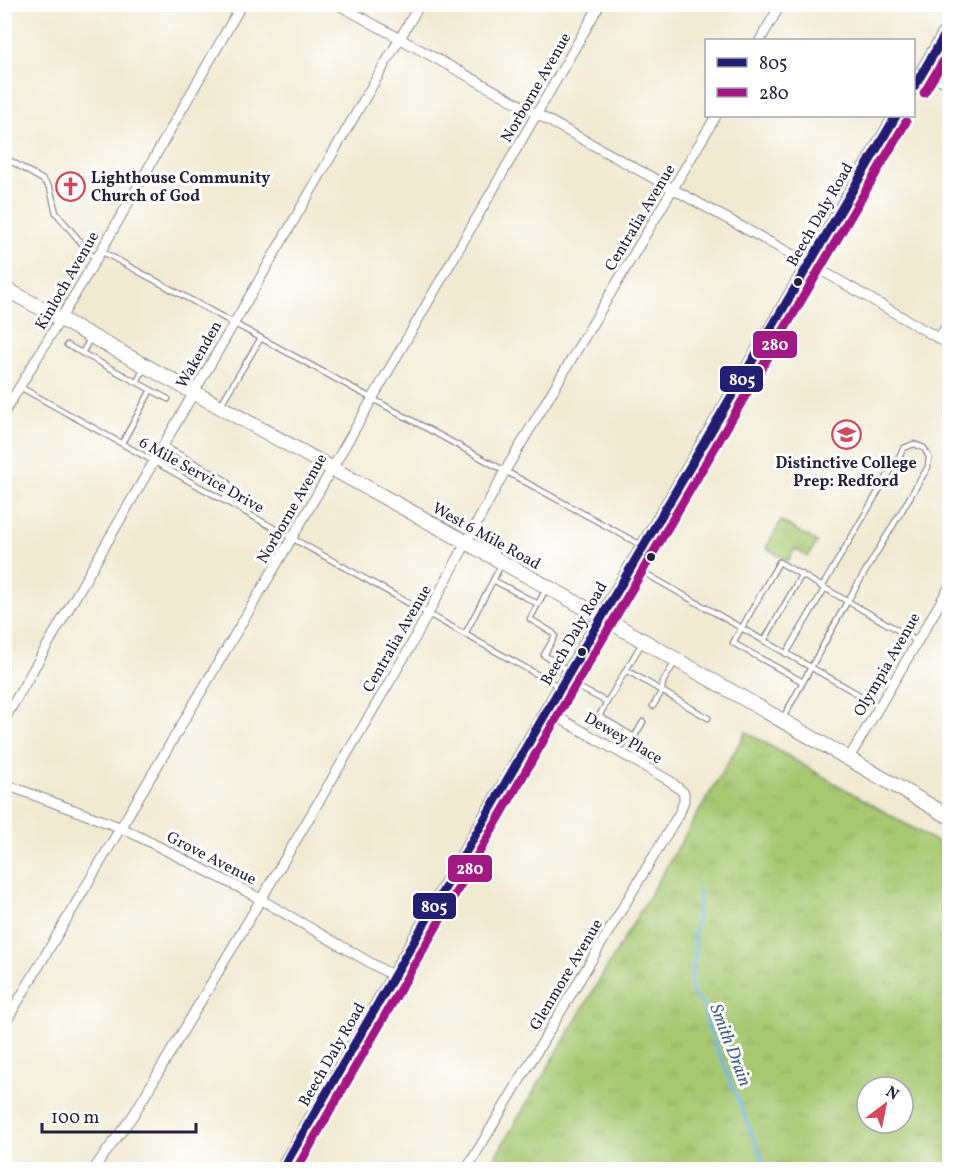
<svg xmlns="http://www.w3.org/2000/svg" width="954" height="1174" viewBox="0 0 954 1174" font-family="Vollkorn,serif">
<defs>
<pattern id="grass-tufts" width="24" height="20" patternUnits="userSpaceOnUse" patternTransform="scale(1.5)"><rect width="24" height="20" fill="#a7c871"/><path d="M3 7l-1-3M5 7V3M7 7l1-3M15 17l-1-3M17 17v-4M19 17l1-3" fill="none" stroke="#8fac63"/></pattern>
</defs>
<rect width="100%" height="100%" fill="#fff"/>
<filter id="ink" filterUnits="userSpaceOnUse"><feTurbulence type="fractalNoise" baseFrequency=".0167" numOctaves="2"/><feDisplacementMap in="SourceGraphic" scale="12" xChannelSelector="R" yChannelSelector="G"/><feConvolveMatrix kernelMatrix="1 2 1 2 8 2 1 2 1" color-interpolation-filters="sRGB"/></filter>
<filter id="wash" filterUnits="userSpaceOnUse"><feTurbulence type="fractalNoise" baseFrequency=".008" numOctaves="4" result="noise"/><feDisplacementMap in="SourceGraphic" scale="24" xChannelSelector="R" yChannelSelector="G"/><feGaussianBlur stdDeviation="1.35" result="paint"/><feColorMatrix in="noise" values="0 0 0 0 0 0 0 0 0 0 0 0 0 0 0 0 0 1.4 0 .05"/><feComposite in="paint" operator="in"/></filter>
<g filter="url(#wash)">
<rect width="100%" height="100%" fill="#f1ead3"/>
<path fill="url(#grass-tufts)" stroke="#647556" stroke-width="1.5" fill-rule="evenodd" d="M781,521L817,542L808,557L795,549L788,561L766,548Z
M746,732L949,849V1169H488ZM867,1087H903V1123H867Z"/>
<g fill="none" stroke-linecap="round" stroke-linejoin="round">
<path stroke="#75b7ea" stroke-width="3" d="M699,892L697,920L693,938L696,950L690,986L696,999L703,1004L708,1027L767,1170"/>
</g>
</g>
<g filter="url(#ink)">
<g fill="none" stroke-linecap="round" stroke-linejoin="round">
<defs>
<path id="lane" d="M925,73L950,88
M4,157L43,180L50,188L56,213L95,259
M101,251L641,545
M67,345L168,399
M82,353L90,339
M137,382L144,368
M20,387L558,686
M221,404L261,338
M122,443L151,390
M164,446L227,481L230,486L224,500
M634,567L879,706
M493,580L538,604
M546,589L530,619L553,633L555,636L544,655L567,670
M465,634L501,565
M764,641L802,574
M786,654L825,588
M626,670L708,718
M566,681L607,702L642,643
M803,682L733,643L779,562L917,641
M607,702L599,716L634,737
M653,706L662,691L663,682L675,662
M782,720L847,602L928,467L929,457L924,448L914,444L904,448L822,587
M624,755L643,722"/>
<path id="street" d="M337,4L833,277L950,345
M760,40L781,4
M939,338L950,320
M4,413L101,251L242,4
M4,720C143,482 280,242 420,4
M849,758L950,586
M4,784L122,828L246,891L395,977
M4,1025L292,538L600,4
M93,1170L134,1114L409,649L505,471L716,116
M466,1170L680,812L684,801V793L670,781L547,711"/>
<path id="secondary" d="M914,87L950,25
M4,288L602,617L950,817
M282,1170L562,685L896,116"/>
</defs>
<use href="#lane" stroke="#8a8687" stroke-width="7"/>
<use href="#street" stroke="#8a8687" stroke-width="11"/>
<use href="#secondary" stroke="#8a8687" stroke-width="16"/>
<use href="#lane" stroke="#fff" stroke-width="4.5"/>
<use href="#street" stroke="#fff" stroke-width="9"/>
<use href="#secondary" stroke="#fff" stroke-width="14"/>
<defs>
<path id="bus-1" d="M914,87L950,26
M282,1170L562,685L896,116"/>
<path id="bus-2" d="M924,93L950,50
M296,1170L572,691L906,122"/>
</defs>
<use href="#bus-1" stroke="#fff" stroke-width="14"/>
<use href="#bus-2" stroke="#fff" stroke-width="14"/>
<use href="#bus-1" stroke="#221e72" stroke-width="9"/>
<use href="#bus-2" stroke="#a31984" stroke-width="9"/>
</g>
</g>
<defs>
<symbol id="church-ring" viewBox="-11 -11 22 22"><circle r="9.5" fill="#fff" stroke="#d1495b" stroke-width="1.5"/><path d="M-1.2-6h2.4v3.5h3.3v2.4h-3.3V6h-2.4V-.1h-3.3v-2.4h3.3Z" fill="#d1495b"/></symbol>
<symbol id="school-ring" viewBox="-11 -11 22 22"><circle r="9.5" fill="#fff" stroke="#d1495b" stroke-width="1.5"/><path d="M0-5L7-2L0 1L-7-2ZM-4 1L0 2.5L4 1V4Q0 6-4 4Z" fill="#d1495b"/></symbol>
</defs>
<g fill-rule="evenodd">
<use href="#church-ring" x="54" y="170" width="33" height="33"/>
<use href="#school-ring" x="830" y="418" width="33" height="33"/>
</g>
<g fill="#22223b" stroke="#fff" stroke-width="2">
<circle cx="798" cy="282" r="5"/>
<circle cx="651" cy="557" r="5"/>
<circle cx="582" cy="652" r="5"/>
</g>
<g text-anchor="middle" stroke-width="6" stroke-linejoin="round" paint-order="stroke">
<g font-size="16" fill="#22223b" stroke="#fff">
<text transform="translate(535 87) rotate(-60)" y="6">Norborne Avenue</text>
<text transform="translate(819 214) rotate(-60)" y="6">Beech Daly Road</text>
<text transform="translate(639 217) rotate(-59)" y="6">Centralia Avenue</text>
<text transform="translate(66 280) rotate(-60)" y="6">Kinloch Avenue</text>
<text transform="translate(198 354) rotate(-60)" y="6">Wakenden</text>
<text transform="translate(202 474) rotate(29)" y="6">6 Mile Service Drive</text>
<text transform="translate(291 508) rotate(-60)" y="6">Norborne Avenue</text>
<text transform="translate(487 535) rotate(29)" y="6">West 6 Mile Road</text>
<text transform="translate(573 633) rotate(-60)" y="6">Beech Daly Road</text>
<text transform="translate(396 638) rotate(-60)" y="6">Centralia Avenue</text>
<text transform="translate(886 664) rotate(-60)" y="6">Olympia Avenue</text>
<text transform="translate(624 737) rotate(30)" y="6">Dewey Place</text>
<text transform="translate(212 857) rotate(27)" y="6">Grove Avenue</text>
<text transform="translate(565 974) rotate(-59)" y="6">Glenmore Avenue</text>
<text transform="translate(331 1054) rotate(-60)" y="6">Beech Daly Road</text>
</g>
<g font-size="16" font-weight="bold" fill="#22223b" stroke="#fff" text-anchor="start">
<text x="91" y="183">Lighthouse Community<tspan x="91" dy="18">Church of God</tspan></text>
<text x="846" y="468" text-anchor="middle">Distinctive College<tspan x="846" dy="18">Prep: Redford</tspan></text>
</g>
<g font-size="18" font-style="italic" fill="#435e81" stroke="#fff">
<text transform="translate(731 1045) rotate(69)" y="6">Smith Drain</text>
</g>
</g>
<g stroke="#fff" stroke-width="2">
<rect x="752" y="330" width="46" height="29" rx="6" fill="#a31984"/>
<rect x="719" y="365" width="45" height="28" rx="6" fill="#221e72"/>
<rect x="447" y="854" width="46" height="29" rx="6" fill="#a31984"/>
<rect x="412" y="892" width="45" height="28" rx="6" fill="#221e72"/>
</g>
<g font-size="16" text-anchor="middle" font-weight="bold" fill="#fff">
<text x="775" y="350">280</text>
<text x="742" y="385">805</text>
<text x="470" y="874">280</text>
<text x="434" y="912">805</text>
</g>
<rect width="954" height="1174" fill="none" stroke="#fff" stroke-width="24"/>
<rect x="705" y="39" width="210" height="78" fill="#ffffff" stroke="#a7a7b1" stroke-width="1.5"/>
<rect x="717" y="58" width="30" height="9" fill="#221e72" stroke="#a7a7b1" stroke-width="1.5"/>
<text x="759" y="69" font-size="18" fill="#22223b">805</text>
<rect x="717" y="88" width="30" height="9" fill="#a31984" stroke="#a7a7b1" stroke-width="1.5"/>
<text x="759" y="99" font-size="18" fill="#22223b">280</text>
<g transform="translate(885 1105) rotate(32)"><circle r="28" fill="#ffffff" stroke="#a7a7b1" stroke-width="1.5"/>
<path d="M0-4.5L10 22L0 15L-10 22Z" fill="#d1495b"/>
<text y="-9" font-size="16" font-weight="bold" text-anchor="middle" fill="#22223b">N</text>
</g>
<path d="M42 1123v9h154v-9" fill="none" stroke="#22223b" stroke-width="3"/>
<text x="51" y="1123" font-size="18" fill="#22223b" stroke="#ffffff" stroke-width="4.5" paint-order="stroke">100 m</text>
</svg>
